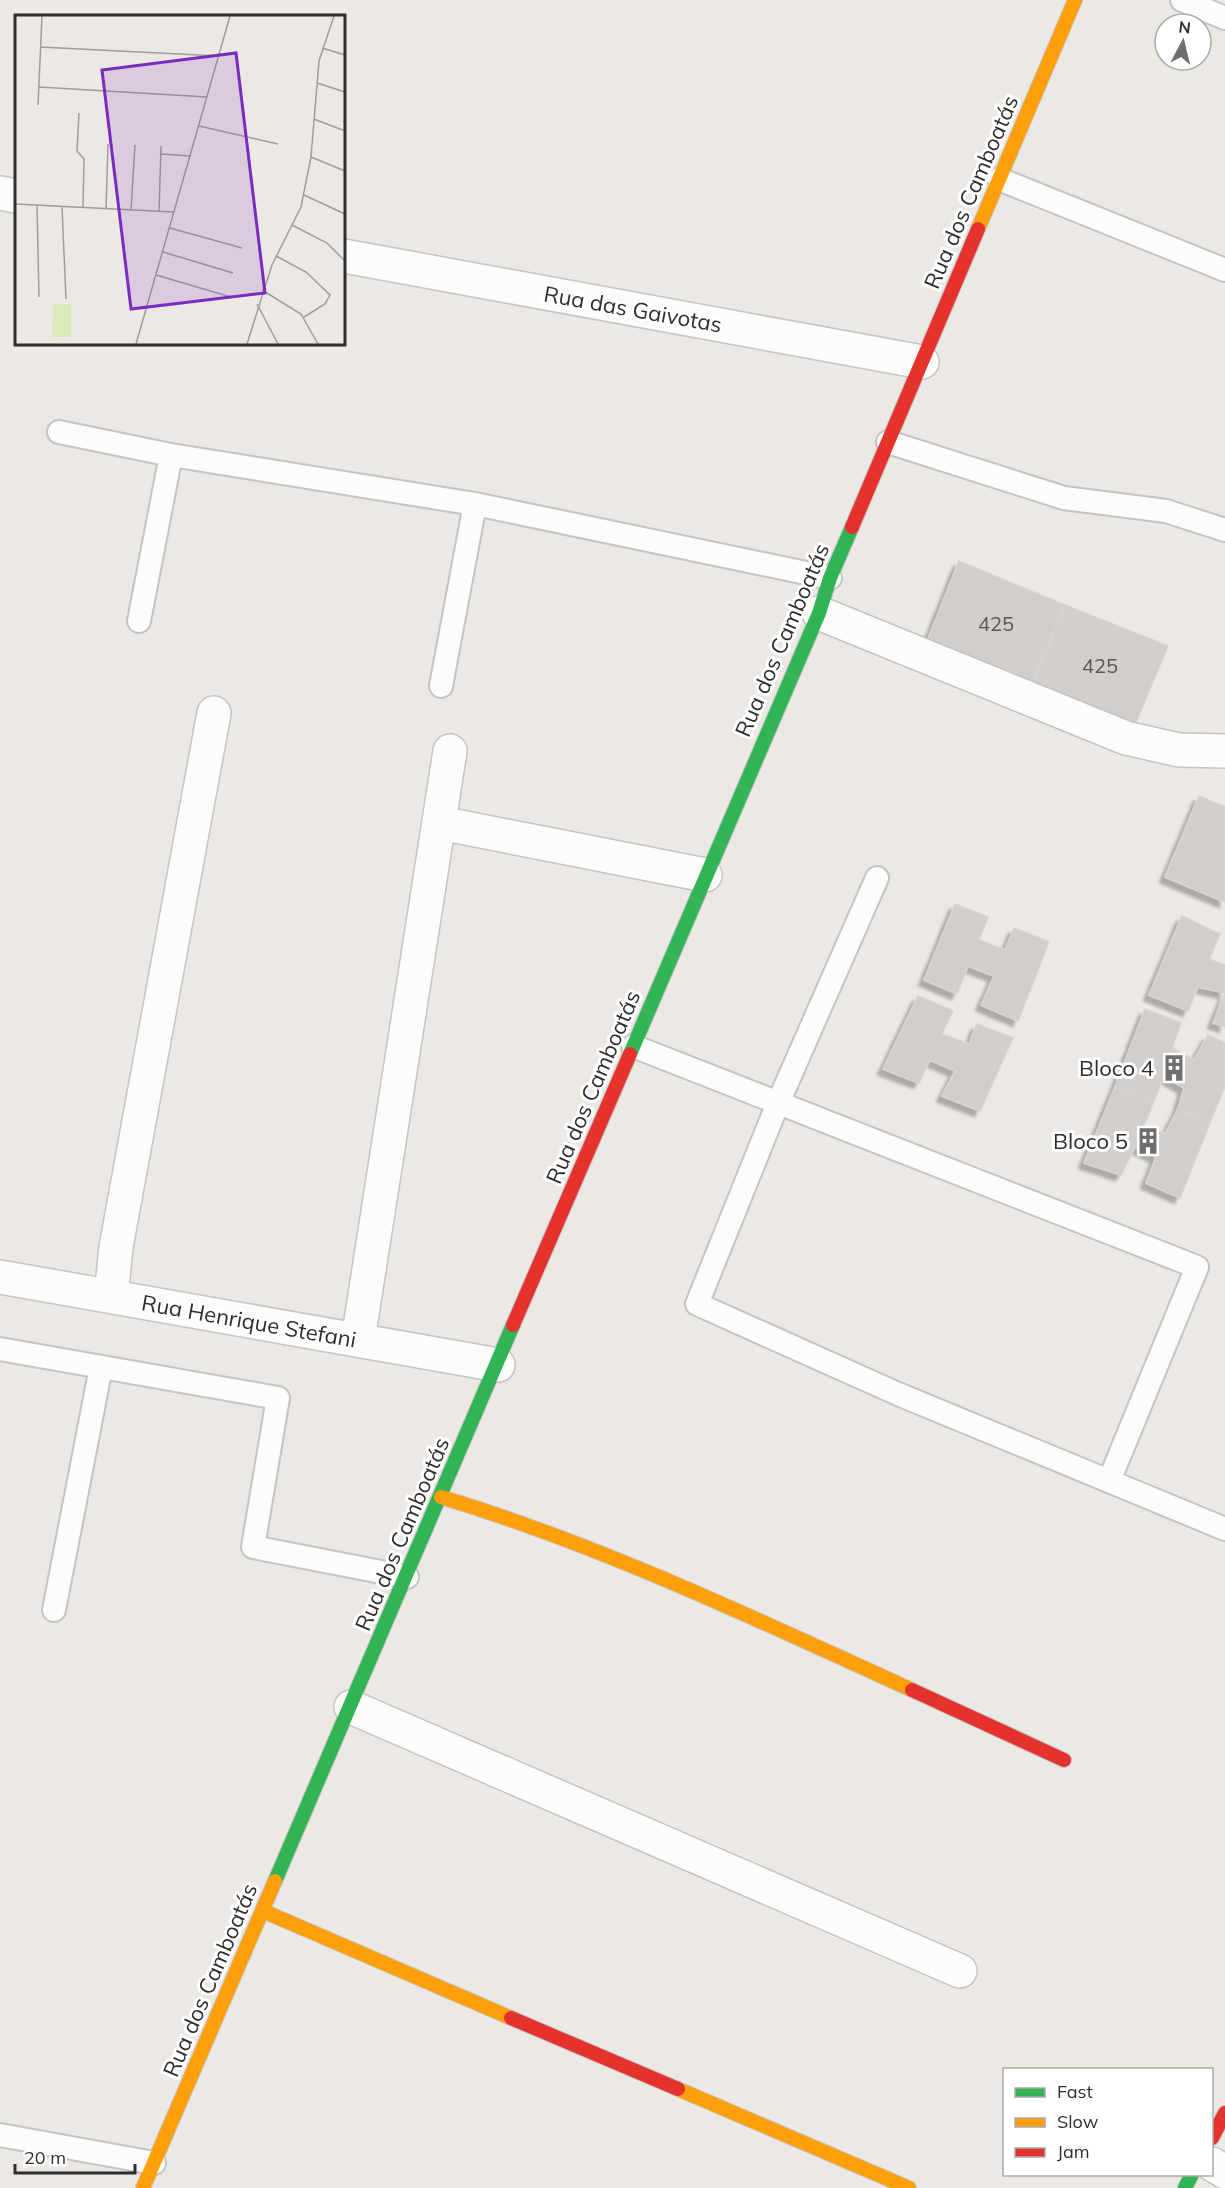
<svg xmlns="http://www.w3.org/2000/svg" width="1225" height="2188" viewBox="0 0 1225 2188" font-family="Mulish,sans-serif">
<defs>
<filter id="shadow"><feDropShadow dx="-5.5" dy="5.5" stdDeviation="1.5" flood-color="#0004"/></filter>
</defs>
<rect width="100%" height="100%" fill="#ece8e4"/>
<path fill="#d1cecb" stroke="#d7d4d0" stroke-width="1.5" filter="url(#shadow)" d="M959,561L1065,605L1032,685L926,644Z
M1065,605L1168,646L1134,727L1032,685Z
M1199,796L1225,807V902L1165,877Z
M955,904L988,917L979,940L1005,950L1014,928L1049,942L1018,1021L981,1005L994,976L968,966L957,994L924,980Z
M1182,916L1220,934L1209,959L1225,965V1027L1213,1023L1225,993L1198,987L1188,1011L1149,995Z
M918,996L953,1011L942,1034L969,1044L977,1024L1013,1038L980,1111L942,1096L955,1071L930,1060L919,1083L883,1069Z
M1145,1009L1181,1023L1172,1048L1194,1060L1208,1035L1225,1043V1086L1210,1123L1178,1109L1184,1088L1164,1076L1154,1101L1115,1087Z
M1115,1087L1154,1101L1144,1126L1165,1134L1178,1109L1210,1123L1180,1198L1146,1183L1156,1157L1135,1147L1121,1175L1084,1163Z"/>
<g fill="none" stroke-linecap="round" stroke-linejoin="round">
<defs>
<path id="lane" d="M1182,0L1225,18
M999,179L1225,270
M59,432L171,455L475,504L830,578
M888,442L1064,498L1166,511L1225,530
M139,621L171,455
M441,686L475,504
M877,878L778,1103L697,1304L898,1394L1225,1529
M633,1046L1197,1267L1109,1481
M0,1349L278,1398L253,1547L407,1577
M54,1610L101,1367
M0,2135L154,2163"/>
<path id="street" d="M0,193L16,196
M344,256L922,362
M819,613L1126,738L1179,750L1225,751
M440,823L705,875
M0,1277L498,1365
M111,1296L116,1247L214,713
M358,1340L450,751
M351,1707L960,1971
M1212,2164L1225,2172"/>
<path id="fast" d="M630,1054L819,613L830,578L852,527
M275,1881L513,1325
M1185,2188L1192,2174"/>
<path id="slow" d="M978,229L1075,0
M441,1497C603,1546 758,1620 912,1690
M263,1911L511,2018
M678,2089L909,2188
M143,2188L275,1881"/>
<path id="jam" d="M852,527L978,229
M513,1325L630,1054
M912,1690L1064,1760
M511,2018L678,2089
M1212,2138L1225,2113"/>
</defs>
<use href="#lane" stroke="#c5c4c5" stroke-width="26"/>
<use href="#street" stroke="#c5c4c5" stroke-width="36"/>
<use href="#fast" stroke="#c5c4c5" stroke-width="16"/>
<use href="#slow" stroke="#c5c4c5" stroke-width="16"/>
<use href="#jam" stroke="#c5c4c5" stroke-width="16"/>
<use href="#lane" stroke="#fcfcfb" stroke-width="22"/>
<use href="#street" stroke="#fcfcfb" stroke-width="33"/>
<use href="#fast" stroke="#30b455" stroke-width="14"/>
<use href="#slow" stroke="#ff9f0a" stroke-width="14"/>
<use href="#jam" stroke="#e5322d" stroke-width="14"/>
</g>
<defs>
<symbol id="building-bare" viewBox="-9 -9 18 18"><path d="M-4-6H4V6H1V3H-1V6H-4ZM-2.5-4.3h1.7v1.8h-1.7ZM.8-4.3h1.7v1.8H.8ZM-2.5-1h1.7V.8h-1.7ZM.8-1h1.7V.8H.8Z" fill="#706f6e" stroke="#fff" stroke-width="2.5" paint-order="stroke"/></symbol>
</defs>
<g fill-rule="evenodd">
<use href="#building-bare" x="1155" y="1049" width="38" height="38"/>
<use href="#building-bare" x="1129" y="1122" width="38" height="38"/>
</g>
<g text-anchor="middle" stroke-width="6" stroke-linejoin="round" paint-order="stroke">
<g font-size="20" fill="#585857">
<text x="996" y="631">425</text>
<text x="1100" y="673">425</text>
</g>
<g font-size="22" fill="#2e2e2e" stroke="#fff">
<text transform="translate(971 192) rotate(-67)" y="8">Rua dos Camboatás</text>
<text transform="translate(633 309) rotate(10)" y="8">Rua das Gaivotas</text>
<text transform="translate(782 640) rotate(-67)" y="8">Rua dos Camboatás</text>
<text transform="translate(593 1087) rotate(-67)" y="8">Rua dos Camboatás</text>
<text transform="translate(249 1321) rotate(10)" y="8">Rua Henrique Stefani</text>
<text transform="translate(402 1534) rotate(-67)" y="8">Rua dos Camboatás</text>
<text transform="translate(210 1980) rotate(-67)" y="8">Rua dos Camboatás</text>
</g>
<g font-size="22" fill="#2e2e2e" stroke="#fff" text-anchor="end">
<text x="1154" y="1076">Bloco 4</text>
<text x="1128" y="1149">Bloco 5</text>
</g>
</g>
<g transform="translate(15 15)">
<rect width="330" height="330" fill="#ece8e4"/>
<path d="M38,289H56V322H37Z" fill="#d9eabb"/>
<path fill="none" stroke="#a09e9b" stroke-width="1.5" d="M25,32L204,41M307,33L330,40M302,68L330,77M24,72L192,82M23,90L27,1M64,98L62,136L69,144L68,193M299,104L330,116M184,111L263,129M146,139L176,141M296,142L330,156M289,180L330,199M0,189L159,197M22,190L24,282M47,192L51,284M91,194L93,129M116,195L120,130M144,197L146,131M277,210L312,228L330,246M155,213L227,233M148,237L218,258M261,241L291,257L315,280L310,289L289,302M141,260L216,282M247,275L286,299L303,329M242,289L263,329M121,329L215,1M232,329L257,250L286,192L296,142L304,46L319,1"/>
<path fill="#7b2cbf" fill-opacity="0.15" stroke="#7b2cbf" stroke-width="3" d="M221,38L250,278L116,294L87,55Z"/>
<rect width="330" height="330" fill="none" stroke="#2e2e2e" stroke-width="3"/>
</g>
<rect x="1003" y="2068" width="210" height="108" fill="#ffffff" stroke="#ababab" stroke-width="1.5"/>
<rect x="1015" y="2088" width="30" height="9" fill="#30b455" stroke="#ababab" stroke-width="1.5"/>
<text x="1057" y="2098" font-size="18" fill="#2e2e2e">Fast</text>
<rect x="1015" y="2118" width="30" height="9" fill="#ff9f0a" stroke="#ababab" stroke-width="1.5"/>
<text x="1057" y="2128" font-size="18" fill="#2e2e2e">Slow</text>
<rect x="1015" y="2148" width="30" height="9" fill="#e5322d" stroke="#ababab" stroke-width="1.5"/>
<text x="1057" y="2158" font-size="18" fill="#2e2e2e">Jam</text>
<g transform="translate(1183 42) rotate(7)"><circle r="28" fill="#ffffff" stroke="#ababab" stroke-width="1.5"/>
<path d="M0-4.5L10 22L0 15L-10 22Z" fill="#706f6e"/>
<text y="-9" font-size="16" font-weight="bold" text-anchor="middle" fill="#2e2e2e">N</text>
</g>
<path d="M15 2164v9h120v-9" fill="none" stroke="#2e2e2e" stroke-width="3"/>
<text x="24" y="2164" font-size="18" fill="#2e2e2e" stroke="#ffffff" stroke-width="4.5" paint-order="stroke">20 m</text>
</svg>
